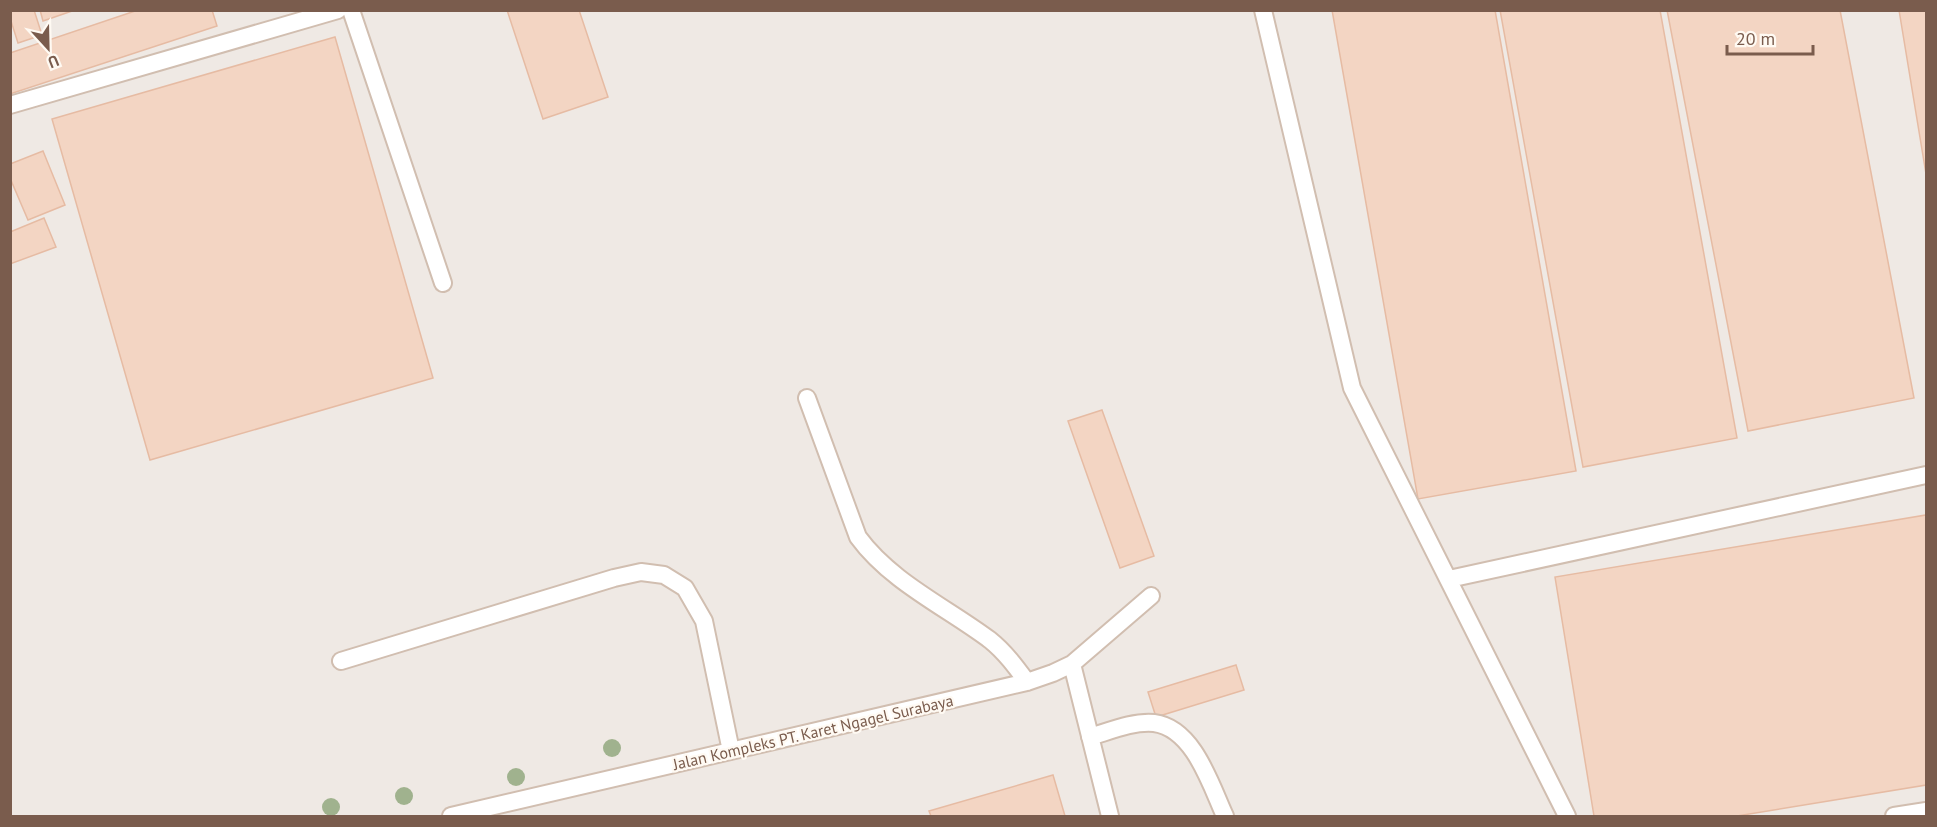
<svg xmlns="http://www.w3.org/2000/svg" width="1937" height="827" viewBox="0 0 1937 827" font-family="'PT Sans',sans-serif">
<rect width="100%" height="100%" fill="#fdf6ec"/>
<path fill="#efe9e4" d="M11,11H1926V816H11Z"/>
<path fill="#f3d5c3" stroke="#e6bba3" stroke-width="1.5" d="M10,10H34L42,35L18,43L10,18Z
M40,10H75L43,21Z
M138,10H212L217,26L10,94V53Z
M507,10H579L608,97L543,119Z
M1332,10H1495L1576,471L1418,499Z
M1500,10H1660L1737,438L1583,467Z
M1667,10H1840L1914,398L1748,431Z
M1899,10H1926V174Z
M335,37L433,378L150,460L52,119Z
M43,151L65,205L28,220L10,178V164Z
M44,218L56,247L10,264V232Z
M1102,410L1154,556L1120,568L1068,421Z
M1926,515V785L1737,816H1594L1555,577Z
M1236,665L1244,690L1156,717L1148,692Z
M1053,775L1065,816H931L929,811Z"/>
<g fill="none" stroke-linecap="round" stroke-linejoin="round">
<defs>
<path id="lane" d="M351,10L443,283
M1263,10L1352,388L1567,816
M10,105L338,10
M807,398L858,537C891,582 946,607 990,640C1005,652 1016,667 1027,682
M1449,579L1926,475
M341,661L614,578L641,572L664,575L685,588L704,621L731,751
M1072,664L1110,816
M1090,737C1110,731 1133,721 1154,723C1194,728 1211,786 1225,816
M451,816L1027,682L1053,673L1072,664L1151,596
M1894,816L1926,811"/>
</defs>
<use href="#lane" stroke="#d1beb0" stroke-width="20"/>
<use href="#lane" stroke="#fff" stroke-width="16"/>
</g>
<g fill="#a0b28e">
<circle cx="612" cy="748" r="9"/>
<circle cx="516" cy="777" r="9"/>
<circle cx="404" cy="796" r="9"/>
<circle cx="331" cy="807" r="9"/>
</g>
<g text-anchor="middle" stroke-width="4.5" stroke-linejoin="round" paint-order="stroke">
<g font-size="16" fill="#7a5c4d" stroke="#fffaf3">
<text transform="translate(813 732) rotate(-13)" y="6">Jalan Kompleks PT. Karet Ngagel Surabaya</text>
</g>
</g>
<rect width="1937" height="827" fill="none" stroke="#7a5c4d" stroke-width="24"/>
<g transform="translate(48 48) rotate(158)" stroke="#fffaf3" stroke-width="4.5" paint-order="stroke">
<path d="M0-4.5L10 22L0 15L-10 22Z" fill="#7a5c4d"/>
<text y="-9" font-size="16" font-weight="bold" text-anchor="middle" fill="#7a5c4d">U</text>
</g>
<path d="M1727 45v9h86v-9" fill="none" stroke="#7a5c4d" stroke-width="3"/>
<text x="1736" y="45" font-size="18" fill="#7a5c4d" stroke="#fffaf3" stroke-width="4.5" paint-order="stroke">20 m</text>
</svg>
